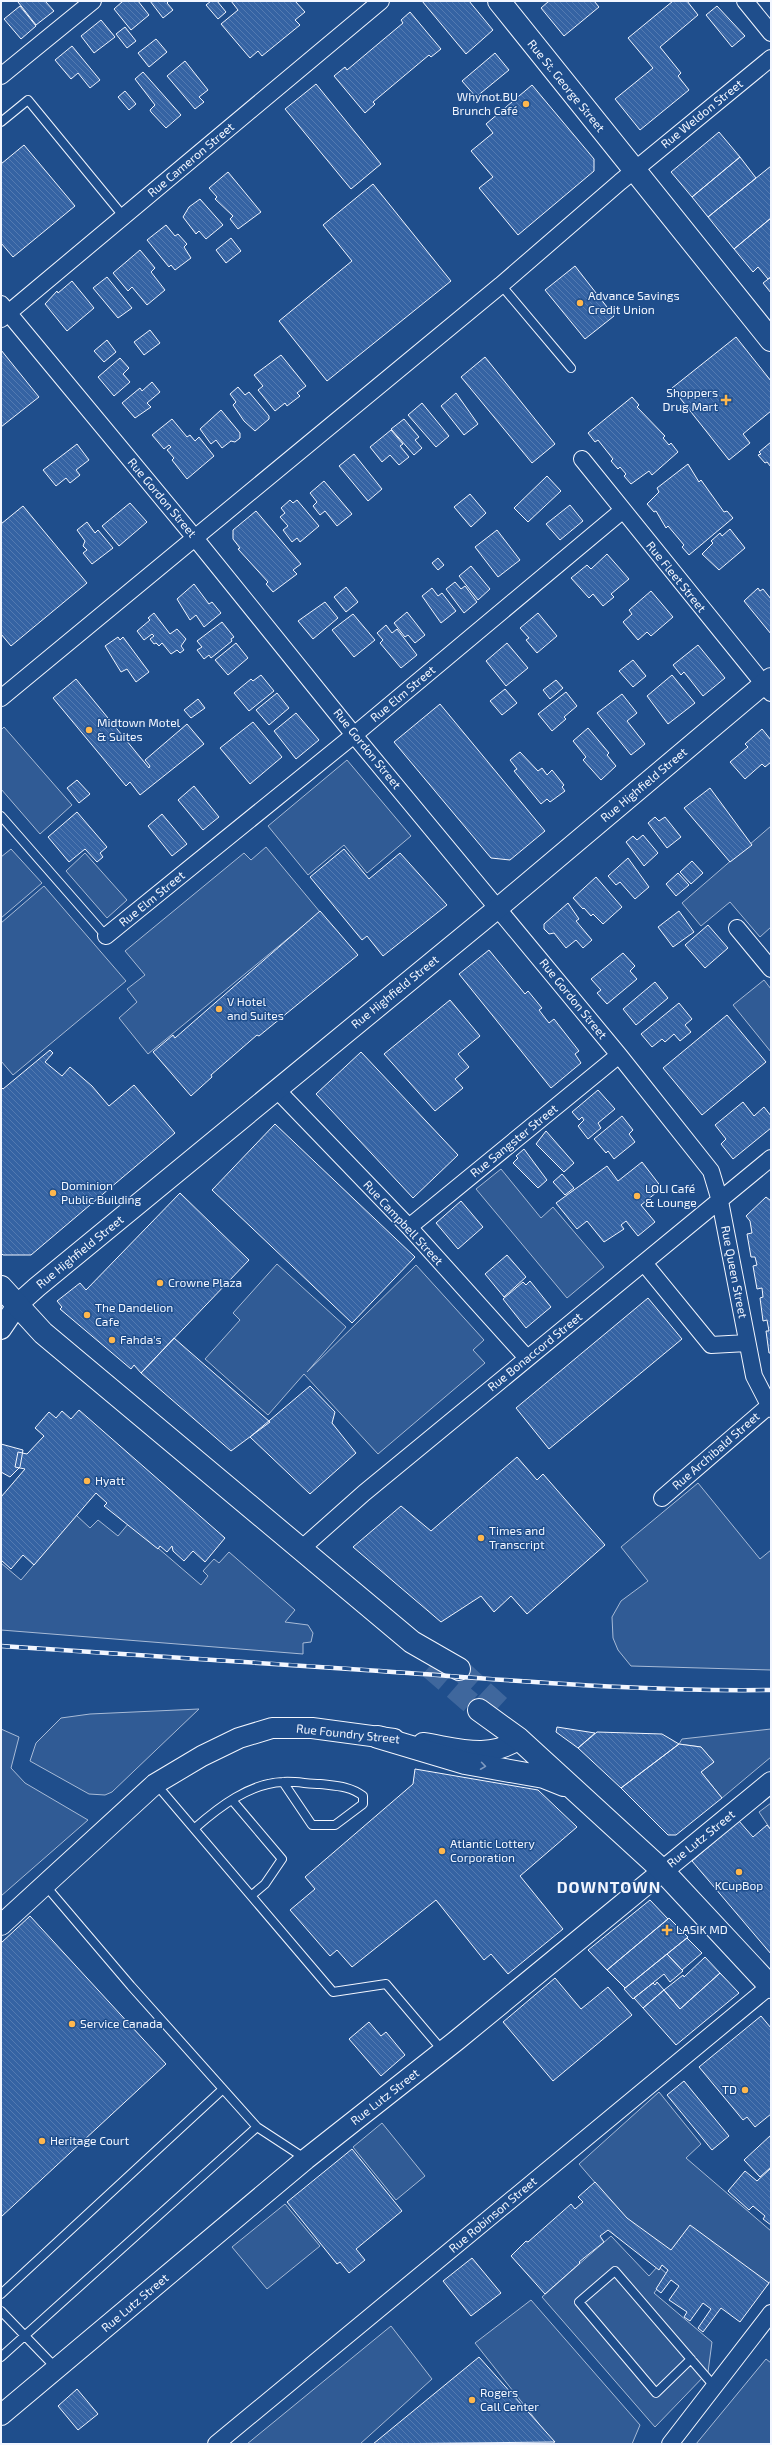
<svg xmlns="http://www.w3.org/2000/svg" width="772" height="2445" viewBox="0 0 772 2445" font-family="'Exo 2',sans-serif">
<defs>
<pattern id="building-back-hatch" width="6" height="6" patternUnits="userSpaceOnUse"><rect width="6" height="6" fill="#3563a3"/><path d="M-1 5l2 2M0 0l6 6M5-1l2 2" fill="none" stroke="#537ab1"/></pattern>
</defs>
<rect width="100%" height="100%" fill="#1f4e8c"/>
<path fill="#305b95" stroke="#a8bbd7" d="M4,727L72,805L40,834L1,789V730Z
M347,760L411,836L367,873L344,845L308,875L268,826Z
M771,826V927L760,937L730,902L701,926L682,903Z
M266,847L320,912L148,1054L119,1018L137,1002L127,989L145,975L125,951L244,853L251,860Z
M11,849L42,883L1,918V857Z
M85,853L127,900L107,918L66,871Z
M44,886L126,981L13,1075L1,1061V923Z
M764,980L771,989V1052L733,1005Z
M501,1169L541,1218L553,1207L604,1267L567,1298L476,1189Z
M277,1264L346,1327L307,1372L416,1265L484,1340L473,1350L485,1363L378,1454L304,1374L268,1415L205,1359L240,1320L233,1313Z
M698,1483L760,1559L771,1550V1670L631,1666L618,1650L613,1638L612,1617L621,1601L648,1581L621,1547Z
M76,1515L90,1528L98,1520L118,1536L129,1523L201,1585L208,1576L203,1571L214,1559L219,1563L229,1552L295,1610L285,1622L308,1625L313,1633L311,1642L303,1643V1654L1,1630V1563L21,1580Z
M199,1709L112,1792L105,1795L89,1794L30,1761L36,1743L61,1718L90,1714Z
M1,1729L19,1737L11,1768L25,1783L88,1820L1,1896Z
M771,1729V1757L722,1798L701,1772L714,1762L701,1747L679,1744L682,1739Z
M771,1803V1830L759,1812Z
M659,2092L701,2144L686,2158L771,2231V2280L767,2286L688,2228L671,2253L628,2221L579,2164Z
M382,2123L425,2176L396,2200L353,2147Z
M285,2204L320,2246L267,2289L232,2247Z
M611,2236L649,2276L658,2266L668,2275L654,2293L712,2342L708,2372L655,2427L542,2297Z
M531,2300L640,2425L632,2444H555L475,2343Z
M391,2326L432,2379L360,2444H247Z
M766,2359L771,2363V2444H696Z"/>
<path fill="url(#building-back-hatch)" stroke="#f2f6ff" d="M19,1H45L54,11L36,25L18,2Z
M123,1H138L149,15L131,30L114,9Z
M150,1H169L167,3L173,10L163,18Z
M211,1H217L226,12L218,19L206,5Z
M231,1H295L305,12L295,20L300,25L262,56L258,51L250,58L221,24L238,10Z
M422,1H469L493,30L466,54Z
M549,1H594L599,7L564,36L541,8Z
M673,1H687L698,15L660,47L681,73L678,76L689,90L640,130L615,99L653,68L628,38Z
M20,6L36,26L21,39L4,19Z
M717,6L745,36L732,47L706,15Z
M410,12L441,49L431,57L429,55L373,102L375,104L365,113L334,76L345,67L347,70L403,23L401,20Z
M101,20L115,37L94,53L81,36Z
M125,27L136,41L127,48L116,34Z
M156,39L167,52L149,67L138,53Z
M72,46L100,80L90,88L78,73L71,79L55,60Z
M495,53L509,70L476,97L462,81Z
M185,61L208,90L199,97L204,102L195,109L167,76Z
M143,72L181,115L166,128L151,112L150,110L155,105L135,79Z
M316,84L381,164L351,189L285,109Z
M532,85L594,159V171L518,235L479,188L493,177L471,151L493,133L486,124Z
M125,91L136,104L129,110L118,97Z
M719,132L740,157L692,197L671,172Z
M24,145L75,206L13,257L1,243V164Z
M740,157L756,178L708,217L692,197Z
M771,166V218L734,249L708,217Z
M228,172L261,212L238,229L230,219L233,216L215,199L217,197L209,188Z
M373,184L451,281L327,381L279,321L352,261L323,225Z
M200,199L223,225L206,239L199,231L196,234L183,217L189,207Z
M771,218V277L768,279L758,267L753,272L734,249Z
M166,225L175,236L178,234L187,244L184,247L191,258L175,270L171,265L169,267L147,240Z
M231,238L241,251L226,263L216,250Z
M140,250L155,268L151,272L165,290L147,305L132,287L128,291L113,273Z
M575,266L614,316L585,339L545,290Z
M107,277L132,308L118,318L93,288Z
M771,277V293L763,283Z
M72,281L94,308L67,331L45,304L57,291L58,293Z
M150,330L160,343L144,355L134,342Z
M736,337L771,381V411L743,434L750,443L729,460L672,388Z
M107,340L116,352L104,362L94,351Z
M1,350L39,397L1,427Z
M281,355L306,386L297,393L300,396L287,406L285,403L275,411L258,390L263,386L254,375Z
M485,357L555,444L532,463L461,377Z
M120,358L129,368L123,374L130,382L114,396L98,377Z
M152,382L160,392L147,403L151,407L135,418L122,403L140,388L142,391Z
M238,387L245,395L249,392L269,416V419L255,431L244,421L233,405L236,402L230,394Z
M456,393L478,424L464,435L441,406Z
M632,397L639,405L637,407L665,436L663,438L669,445L671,443L678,452L652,475L649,471L631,484L624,476L626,474L620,467L618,469L611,461L613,459L598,440L595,442L588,433Z
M422,403L449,436L436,447L408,415Z
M221,410L240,433V438L235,442L231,441L222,448L216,440L211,444L200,429Z
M172,419L187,437L190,435L195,441L199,437L214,456L187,479L172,460L174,458L167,450L171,447L169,445L164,449L152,435Z
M404,419L419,437L415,440L422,448L414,455L391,429Z
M391,430L403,444L400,446L409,457L399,465L390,455L382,462L370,447Z
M771,442V467L767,462L765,463L758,455L761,454L759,452Z
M77,444L89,460L76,470L80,475L70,483L66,478L56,486L43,470Z
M354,454L382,489L368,501L339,466Z
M688,464L699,482L701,480L724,512L727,511L733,518L689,555L682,547L684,545L668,526L666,528L656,511L654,512L647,504L659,492L657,488Z
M547,476L561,491L528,522L514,508Z
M324,481L352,514L337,526L325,511L320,515L313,506L317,502L310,493Z
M470,494L486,513L471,527L454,507Z
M290,500L293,503L297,500L319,526L300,542L297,538L292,542L283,530L288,526L280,517L285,513L281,508Z
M130,503L147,522L119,546L102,526Z
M570,505L583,521L560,540L546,524Z
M23,506L87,583L11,646L1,634V524Z
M256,511L301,564L293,570L297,574L273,592L266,584L268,582L238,549L240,548L233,539V530Z
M87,522L95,533L98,530L113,548L92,564L83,553L87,550L83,546L85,541L77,530Z
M730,529L745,548L719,570L702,554L713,543L711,541L720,533L722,536Z
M497,530L520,560L498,577L475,547Z
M607,554L629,579L611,594L614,597L603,606L593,594L589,598L571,578L587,565L591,569Z
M438,558L444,565L438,570L432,563Z
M471,566L490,589L478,600L459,576Z
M455,582L461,589L465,586L477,602L464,613L446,589Z
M194,584L209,604L212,602L221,613L204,627L196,615L190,620L177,599Z
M346,587L358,602L346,612L334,597Z
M432,588L438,596L442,593L456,611L441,623L422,596Z
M758,588L760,591L763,589L771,599V634L744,601Z
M651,591L673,617L651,636L647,632L638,640L623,622L632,614L629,610Z
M325,602L338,618L313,639L298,621Z
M407,612L425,635L415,643L408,635L405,637L394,623Z
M154,613L170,634L177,629L186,639L181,646L184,650L180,653L177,650L171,654L162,643L159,646L156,643L154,644L150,639L154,636L152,634L144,640L137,631L150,620L148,618Z
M538,613L557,636L537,653L526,640L529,638L520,628Z
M353,614L375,640L354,657L332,630Z
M222,622L234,637L231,639L232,641L211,658L209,655L204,659L197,650L202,647L197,641Z
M386,625L392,633L397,629L417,655L401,668L380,643L383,640L377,633Z
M118,637L120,640L123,637L149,672L136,682L127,669L121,672L105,646Z
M236,643L248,658L228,675L215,660Z
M507,643L528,668L506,686L486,661Z
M698,645L725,678L703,696L684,672L681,675L673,665Z
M633,660L646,676L633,687L619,671Z
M261,675L274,691L249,711L234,693L251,679L253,681Z
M672,675L695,703L668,724L647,696Z
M76,679L149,768L150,766L145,760L187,724L204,744L140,795L130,782L126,786L53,698Z
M556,680L563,688L550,699L543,690Z
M505,689L517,703L502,715L490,701Z
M566,692L577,706L564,717L566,719L552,731L538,714Z
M277,693L289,708L269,725L256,710Z
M622,694L637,713L627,721L645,744L631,755L597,713Z
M198,699L205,708L191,718L184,710Z
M440,704L545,831L510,860L491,858L394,742Z
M296,713L319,740L296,759L274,731Z
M253,722L282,757L250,784L220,748Z
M588,728L609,753L607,755L616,766L601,780L583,760L586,757L573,741Z
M762,729L771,740V762L765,767L762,764L745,779L730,762L748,747L745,744Z
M520,752L538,771L542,768L547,775L552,770L564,785L562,787L565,791L550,802L547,799L541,804L514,771L517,769L510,760Z
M77,780L90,794L79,803L67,788Z
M194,786L219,817L203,830L178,800Z
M710,788L752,845L730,862L684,808Z
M77,812L107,847L100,853L103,857L97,862L85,849L69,862L48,837Z
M162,814L187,844L172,856L148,826Z
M655,817L659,821L665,817L681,837L667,848L648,823Z
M643,835L658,853L644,866L626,842L633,836L637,840Z
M344,849L369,879L400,853L447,905L383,956L367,936L362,940L310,877Z
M628,858L649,887L635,899L620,882L616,885L608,876Z
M692,861L703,873L691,884L680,872Z
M678,873L689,885L676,896L666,884Z
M596,877L622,907L603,924L593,914L591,916L584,908L583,909L573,898Z
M568,903L579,919L576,921L592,940L583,948L576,940L566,948L554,933L549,934L544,929V924Z
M320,911L358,955L259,1036L257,1035L211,1075L212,1077L191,1096L153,1052L173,1035L175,1038Z
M679,911L694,932L673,947L658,927Z
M708,925L728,948L705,968L685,945Z
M489,950L525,994L528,991L542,1008L539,1010L549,1023L554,1019L579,1051L575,1054L581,1063L551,1088L459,974Z
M623,953L635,966L630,971L637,979L607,1004L597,993L601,990L591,979Z
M655,982L668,998L636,1025L623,1009Z
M450,1000L480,1036L458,1054L469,1067L455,1079L463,1088L435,1111L384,1054Z
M679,1003L692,1019L685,1025L691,1032L680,1041L674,1034L665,1042L662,1039L652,1047L641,1034Z
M727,1015L766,1062L702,1115L663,1068Z
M50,1050L53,1053L45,1062L62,1076L70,1067L92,1086L109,1106L134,1085L175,1133L31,1255H3L1,1253V1087L3,1089Z
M361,1052L458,1155L413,1198L316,1094Z
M598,1090L615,1109L598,1123L601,1128L588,1139L578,1126L584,1120L582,1117L579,1120L572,1112Z
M743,1102L754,1116L764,1107L771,1116V1128L733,1159L721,1144L726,1139L715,1125Z
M622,1116L633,1130L629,1134L635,1142L614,1159L608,1151L606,1153L594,1139Z
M275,1124L415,1257L352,1323L212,1190Z
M546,1131L574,1163L564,1172L536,1144Z
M524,1149L547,1180L538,1188L513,1163L518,1158L516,1156Z
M642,1162L662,1188L641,1205L655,1222L638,1236L626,1221L621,1225L624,1229L604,1242L587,1221L577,1229L556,1203L607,1166L618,1181Z
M562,1174L574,1188L565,1195L553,1182Z
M180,1193L249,1260L141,1373L134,1365L131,1369L60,1309L62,1307L57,1301L80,1283L86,1290Z
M766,1197L771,1201V1353H769L766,1331H769L767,1320L763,1321L760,1298L763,1297L762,1288L757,1289L753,1266L757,1265L755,1257H751L747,1234L752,1233L750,1221L746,1216Z
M461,1201L483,1227L458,1249L436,1223Z
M507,1255L526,1277L504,1297L485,1274Z
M530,1281L551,1307L526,1328L503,1299L523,1282L526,1285Z
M648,1298L682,1339L549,1449L516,1408Z
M174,1338L270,1422L231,1451L141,1373Z
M310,1386L335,1412L332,1423L356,1453L310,1494L250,1437Z
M79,1410L225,1538L205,1562L193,1551L184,1561L173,1551L172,1546L167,1552L160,1546L158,1549L104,1506L107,1503L96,1493L34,1565L23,1555L11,1569L1,1560V1497L25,1469L15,1467L18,1452L27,1454L44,1436L35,1428L49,1412L56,1418L62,1411L71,1419Z
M1,1444L23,1450L20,1467L10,1477L1,1472Z
M517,1457L537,1480L543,1474L605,1545L527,1614L511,1596L494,1612L481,1596L441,1622L353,1547L401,1506L431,1531Z
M557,1727L595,1733L578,1748L556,1732Z
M597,1732L662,1734L679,1744L621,1788L578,1748Z
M679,1744L701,1747L714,1762L701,1772L722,1798L676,1835H668L621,1788Z
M415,1769L538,1790L577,1827L520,1876L563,1929L508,1974L491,1954L484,1960L436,1900L352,1967L337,1950L330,1956L290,1910L315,1889L305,1877L413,1784Z
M739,1821L753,1837L767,1825L771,1830V1954L692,1861Z
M650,1900L668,1919L607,1970L588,1950Z
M30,1916L166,2064L1,2217V1943Z
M669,1918L688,1937L625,1988L607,1970Z
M687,1938L702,1953L682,1970L667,1954Z
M667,1954L683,1971L670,1982L664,1974L633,1999L624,1989Z
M705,1957L720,1973L680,2009L664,1990L683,1975L684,1977Z
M720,1973L739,1993L676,2045L643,2008L664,1990L680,2009Z
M555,1978L581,2009L608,1987L632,2015L553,2081L503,2022Z
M657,1982L664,1990L643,2008L634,1998L653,1983L655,1985Z
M761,2016L771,2028V2114L755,2127L747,2117L743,2120L699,2067Z
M369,2022L381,2036L386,2032L405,2055L381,2076L349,2039Z
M684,2081L729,2136L712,2150L667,2095Z
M771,2135V2167L760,2177L744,2160Z
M352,2149L402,2211L356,2249L365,2260L349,2273L340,2262L337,2264L287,2202Z
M770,2169L771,2170V2225L763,2219L765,2216L753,2206L749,2210L728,2191L745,2171L757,2181Z
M595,2182L627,2218L671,2250L690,2225L769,2283L740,2322L721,2308L703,2332L698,2328L711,2309L703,2303L690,2321L684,2317L687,2312L669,2300L679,2286L671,2280L661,2293L656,2289L668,2270L662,2265L659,2270L608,2230L600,2236L604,2242L579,2262L580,2263L545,2294L511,2256L526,2241L528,2242L571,2204L575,2209L583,2202L578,2197Z
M472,2258L501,2293L471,2316L443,2281Z
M479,2357L555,2442L373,2444Z
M77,2389L98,2414L78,2430L58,2406Z"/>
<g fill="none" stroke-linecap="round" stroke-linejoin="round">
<path stroke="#3f679d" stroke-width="22" stroke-dasharray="22 11" stroke-linecap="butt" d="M429,1667L479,1710
M459,1669L505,1711"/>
<defs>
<path id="service" d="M1,122L28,100L124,217
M501,285L571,368
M1,816L106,936
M156,1784L333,1992L386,1984L443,2051
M232,1800L282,1859L265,1884L252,1895
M195,1828C219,1807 250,1783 283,1782C295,1781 308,1784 320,1784C336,1786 350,1786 363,1796V1804L335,1825H312L283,1782
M45,1885L131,1986L257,2127L306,2159
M1,2294L223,2089
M1,2311L56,2368
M1,2357L257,2127
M691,2359L656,2393L579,2302L615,2271L714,2386"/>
<path id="minor" d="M745,1L771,33
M1,76L93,1
M1,304L195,538L354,735L619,1055L711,1171L720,1201L754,1376L771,1409
M1,319L381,1
M582,459L771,693
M1,698L501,285L620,182L771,58
M737,928L771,969
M106,936L354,735L623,510
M277,1090L409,1227L527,1358
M409,1227L619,1055
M644,1263L711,1345L747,1343
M662,1498L771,1404
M301,1549L364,1493L771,1158
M216,2444L770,1986
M670,2444L771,2313"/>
<path id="tertiary" d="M1,1329L18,1304L37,1287L498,908L771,678
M423,1743C457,1748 489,1760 519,1739
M1,1925L155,1784L202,1756L239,1738L272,1728H312L394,1739
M1,2415L306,2159L457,2040L771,1782"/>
<path id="secondary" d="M499,1L771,340"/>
<path id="primary" d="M1,1287L43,1333L412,1642L459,1669
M479,1710L519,1739L662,1870L771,1987
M378,1737L465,1763L544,1777L564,1785"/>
</defs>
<use href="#service" stroke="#f2f6ff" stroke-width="10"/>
<use href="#minor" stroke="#f2f6ff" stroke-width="18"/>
<use href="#tertiary" stroke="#f2f6ff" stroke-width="22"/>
<use href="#secondary" stroke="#f2f6ff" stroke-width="24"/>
<use href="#primary" stroke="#f2f6ff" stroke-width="24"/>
<use href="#service" stroke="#1f4e8c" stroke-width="8"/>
<use href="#minor" stroke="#1f4e8c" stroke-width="16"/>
<use href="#tertiary" stroke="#1f4e8c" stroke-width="20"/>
<use href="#secondary" stroke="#1f4e8c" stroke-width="22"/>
<use href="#primary" stroke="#1f4e8c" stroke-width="22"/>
<defs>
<path id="rail" d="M1,1646C127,1655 254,1662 380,1671C510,1680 640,1692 771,1690"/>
</defs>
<use href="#rail" stroke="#f2f6ff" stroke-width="4.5"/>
<use href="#rail" stroke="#1f4e8c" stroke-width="3" stroke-dasharray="9" stroke-linecap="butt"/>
</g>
<defs><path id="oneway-chevron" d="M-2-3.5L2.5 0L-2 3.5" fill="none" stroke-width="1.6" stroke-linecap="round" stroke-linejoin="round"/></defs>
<use stroke="#7e9ac0" href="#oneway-chevron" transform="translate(483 1766) rotate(8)"/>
<g fill="#ffb74d" stroke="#1f4e8c" stroke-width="1.5">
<circle cx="526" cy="104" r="4"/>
<circle cx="580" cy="303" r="4"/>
<path d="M724 394h4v4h4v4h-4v4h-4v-4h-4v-4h4z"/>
<circle cx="89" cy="730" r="4"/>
<circle cx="219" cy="1009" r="4"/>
<circle cx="53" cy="1193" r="4"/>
<circle cx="637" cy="1196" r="4"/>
<circle cx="160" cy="1283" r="4"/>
<circle cx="87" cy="1315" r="4"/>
<circle cx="112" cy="1340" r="4"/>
<circle cx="87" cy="1481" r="4"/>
<circle cx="481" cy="1538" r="4"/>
<circle cx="442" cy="1851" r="4"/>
<circle cx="739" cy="1872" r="4"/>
<path d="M665 1924h4v4h4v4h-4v4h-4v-4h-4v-4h4z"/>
<circle cx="72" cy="2024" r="4"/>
<circle cx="745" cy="2090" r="4"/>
<circle cx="42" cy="2141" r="4"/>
<circle cx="472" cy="2400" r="4"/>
</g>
<g text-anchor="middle" stroke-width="3" stroke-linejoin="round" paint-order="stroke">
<g font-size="12" fill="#f2f6ff" stroke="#1f4e8c">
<text transform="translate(566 86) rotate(51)" y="4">Rue St. George Street</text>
<text transform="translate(702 114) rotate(-39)" y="4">Rue Weldon Street</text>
<text transform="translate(191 160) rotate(-40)" y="4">Rue Cameron Street</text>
<text transform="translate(162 498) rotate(50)" y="4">Rue Gordon Street</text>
<text transform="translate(676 577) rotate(51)" y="4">Rue Fleet Street</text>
<text transform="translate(403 694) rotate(-40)" y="4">Rue Elm Street</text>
<text transform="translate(367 749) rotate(51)" y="4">Rue Gordon Street</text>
<text transform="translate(644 785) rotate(-40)" y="4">Rue Highfield Street</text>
<text transform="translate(152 899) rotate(-39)" y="4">Rue Elm Street</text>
<text transform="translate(395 992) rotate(-39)" y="4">Rue Highfield Street</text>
<text transform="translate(573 999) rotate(51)" y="4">Rue Gordon Street</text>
<text transform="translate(514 1141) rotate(-39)" y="4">Rue Sangster Street</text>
<text transform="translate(403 1223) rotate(47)" y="4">Rue Campbell Street</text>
<text transform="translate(80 1252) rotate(-39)" y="4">Rue Highfield Street</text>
<text transform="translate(734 1272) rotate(79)" y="4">Rue Queen Street</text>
<text transform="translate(535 1352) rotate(-39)" y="4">Rue Bonaccord Street</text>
<text transform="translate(716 1451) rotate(-41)" y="4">Rue Archibald Street</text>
<text transform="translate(348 1734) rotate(6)" y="4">Rue Foundry Street</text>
<text transform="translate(701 1839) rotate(-39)" y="4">Rue Lutz Street</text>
<text transform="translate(385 2097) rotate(-38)" y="4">Rue Lutz Street</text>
<text transform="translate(493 2215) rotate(-40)" y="4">Rue Robinson Street</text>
<text transform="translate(135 2303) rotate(-40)" y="4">Rue Lutz Street</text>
</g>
<g font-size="12" fill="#f2f6ff" stroke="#1f4e8c" text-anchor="start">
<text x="518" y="101" text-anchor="end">Whynot.BU<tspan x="518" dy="14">Brunch Café</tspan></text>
<text x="588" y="300">Advance Savings<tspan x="588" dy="14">Credit Union</tspan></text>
<text x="718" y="397" text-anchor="end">Shoppers<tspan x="718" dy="14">Drug Mart</tspan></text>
<text x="97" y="727">Midtown Motel<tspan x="97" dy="14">&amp; Suites</tspan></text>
<text x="227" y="1006">V Hotel<tspan x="227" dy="14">and Suites</tspan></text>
<text x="61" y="1190">Dominion<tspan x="61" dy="14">Public Building</tspan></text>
<text x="645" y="1193">LOLI Café<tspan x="645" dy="14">&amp; Lounge</tspan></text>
<text x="168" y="1287">Crowne Plaza</text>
<text x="95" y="1312">The Dandelion<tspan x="95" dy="14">Cafe</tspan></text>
<text x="120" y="1344">Fahda's</text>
<text x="95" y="1485">Hyatt</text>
<text x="489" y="1535">Times and<tspan x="489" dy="14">Transcript</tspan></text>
<text x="450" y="1848">Atlantic Lottery<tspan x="450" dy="14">Corporation</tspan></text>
<text x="739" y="1890" text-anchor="middle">KCupBop</text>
<text x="676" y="1934">LASIK MD</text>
<text x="80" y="2028">Service Canada</text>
<text x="737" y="2094" text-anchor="end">TD</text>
<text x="50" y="2145">Heritage Court</text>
<text x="480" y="2397">Rogers<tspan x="480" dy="14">Call Center</tspan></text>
</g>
<g font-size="16" font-weight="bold" letter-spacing="1" fill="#f2f6ff" stroke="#1f4e8c">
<text x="609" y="1893">DOWNTOWN</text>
</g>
</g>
<rect width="772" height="2445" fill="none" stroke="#f2f6ff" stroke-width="4"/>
</svg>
